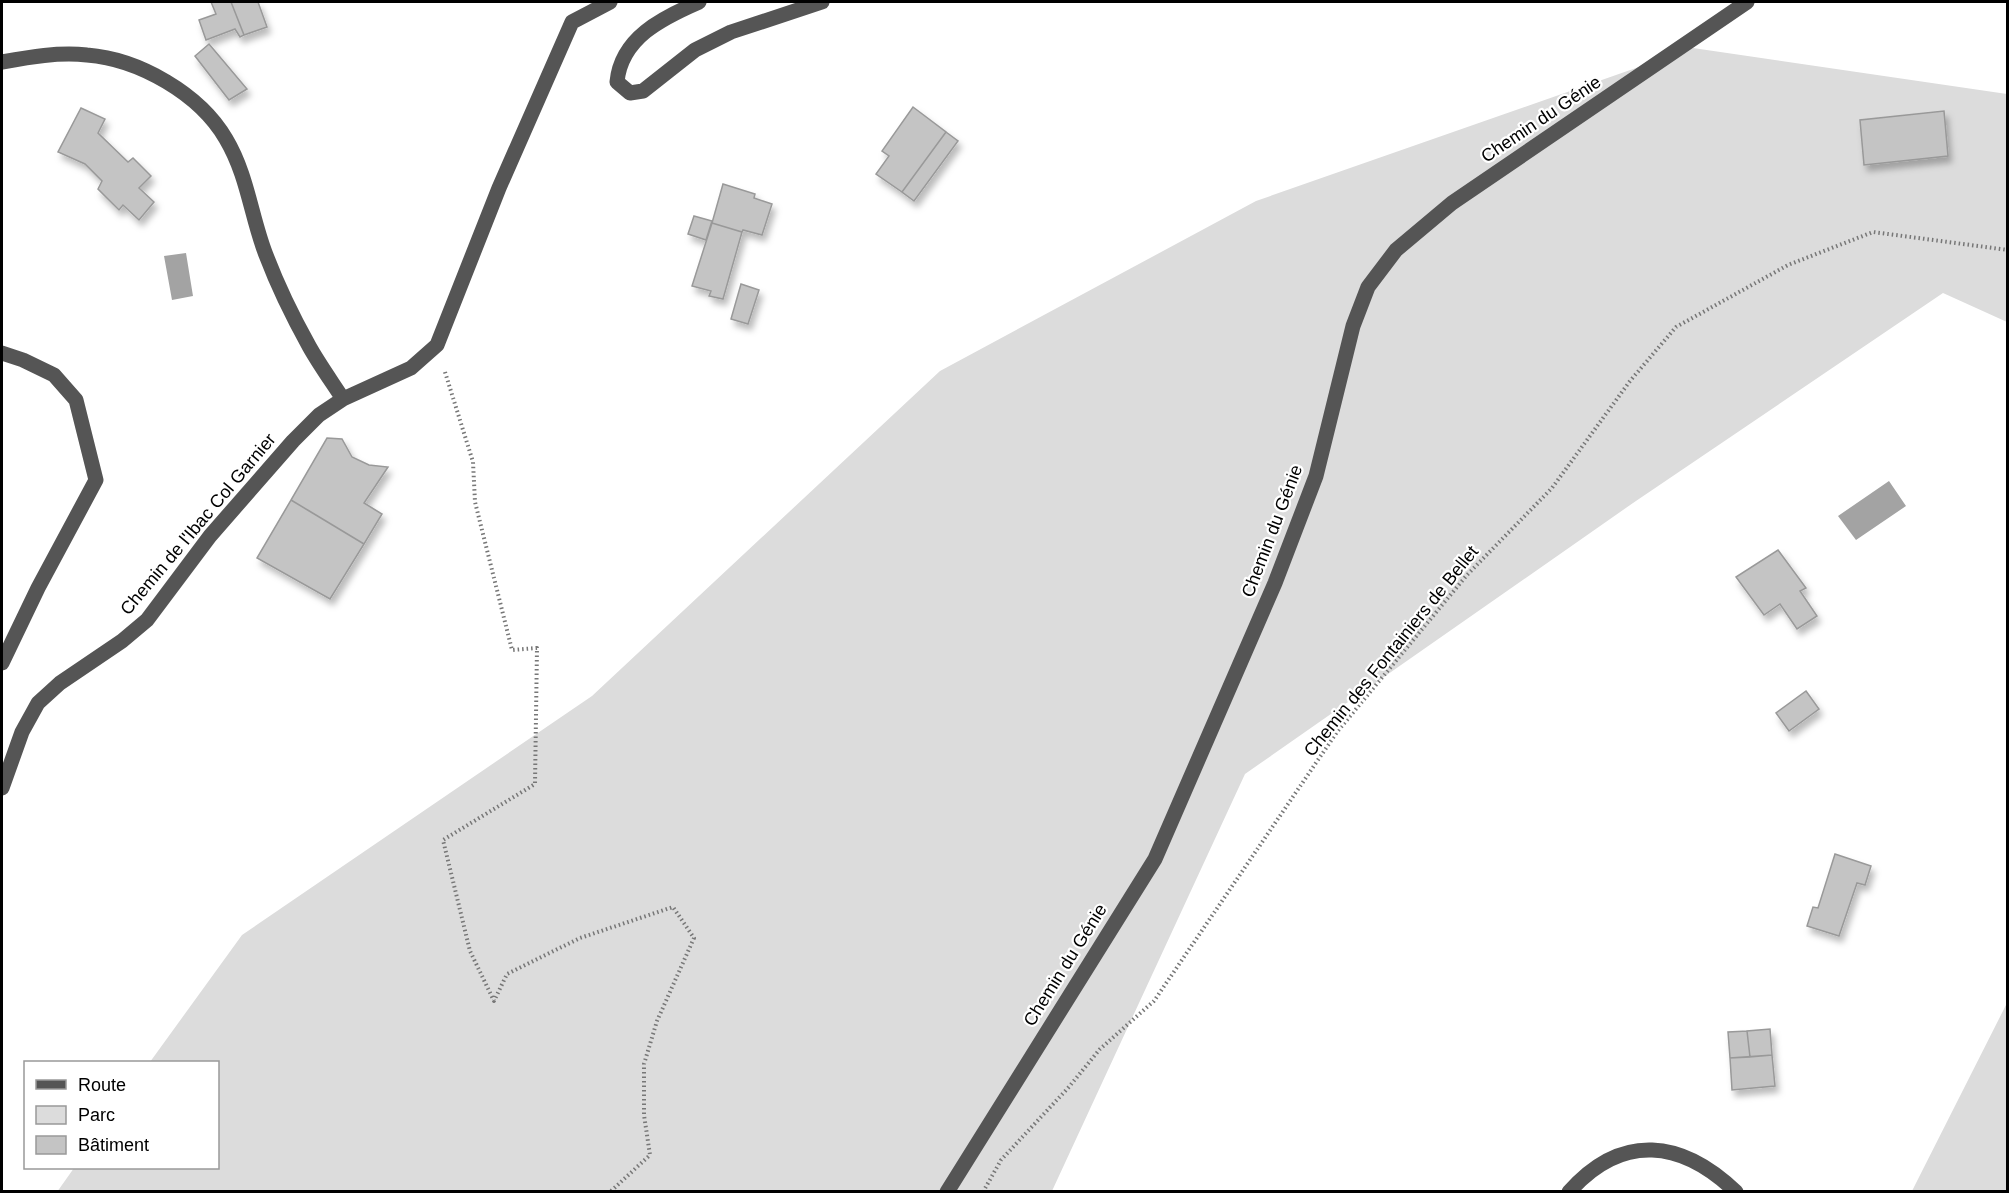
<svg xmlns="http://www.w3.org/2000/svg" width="2009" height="1193" viewBox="0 0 2009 1193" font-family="Helvetica,sans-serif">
<defs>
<filter id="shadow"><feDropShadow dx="3.5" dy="6" stdDeviation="3" flood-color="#0004"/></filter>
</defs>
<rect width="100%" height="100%" fill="#fff"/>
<path fill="#dcdcdc" d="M1693,48L2007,94V322L1943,293L1633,503L1245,774L1052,1191L57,1192L74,1168H218V1062H150L242,935L592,696L940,371L1256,201Z
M2007,1003V1191H1912Z"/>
<path fill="#a3a3a3" d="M186,253L193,296L172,300L164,256Z
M1889,481L1906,506L1856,540L1838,516Z"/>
<path fill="#c4c4c4" stroke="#999" stroke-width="1.5" filter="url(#shadow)" d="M211,2H231L244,35L240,37L235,29L206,40L199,20L216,14Z
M231,2H258L267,27L244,35Z
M209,44L247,89L229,100L195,56Z
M913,107L946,132L902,192L876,174L889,156L882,151Z
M81,108L105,119L98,133L128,162L133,158L151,176L139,188L154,202L139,220L123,205L119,210L98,189L102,181L85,164L58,152Z
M1944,111L1948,156L1864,165L1860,120Z
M946,132L958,141L914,201L902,192Z
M723,184L755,194L754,198L772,204L762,235L743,230L742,232L712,223Z
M694,216L712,221L706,240L688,234Z
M712,223L742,232L723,299L709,296L711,291L692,286Z
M741,284L759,290L748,324L731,319Z
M327,438L342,439L352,457L369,465L388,467L364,503L382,514L364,544L291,500Z
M291,500L364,544L330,599L257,558Z
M1778,550L1806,588L1800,591L1817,616L1797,629L1780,604L1764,615L1736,577Z
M1806,691L1819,709L1789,731L1776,713Z
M1835,854L1871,866L1865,885L1857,883L1839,936L1807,926L1813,907L1818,908Z
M1770,1029L1772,1055L1750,1057L1747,1031Z
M1747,1031L1750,1057L1730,1058L1728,1032Z
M1772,1055L1775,1086L1732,1090L1730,1058Z"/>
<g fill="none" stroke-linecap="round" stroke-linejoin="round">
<path stroke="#777" stroke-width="4" stroke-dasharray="1.5 3" stroke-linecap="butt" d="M445,372L473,462L475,502L512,650L537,648L535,784L443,840L470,951L494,1001L507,974L580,938L673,907L694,938L657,1021L644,1064V1115L650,1155L610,1192
M983,1192L1001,1160L1068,1088L1100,1049L1154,1001L1337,732L1467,575L1552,488L1630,381L1676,327L1788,265L1873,232L2008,250"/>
<path stroke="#555" stroke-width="15" d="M699,2C662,18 621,38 617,82L630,93L643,91L695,50L731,32L822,2
M2,62C30,57 58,52 87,55C139,59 200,94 226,139C248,176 251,217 266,255C277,284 294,319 309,346C319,364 332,382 343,399
M2,353L23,360L54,375L76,400L96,480L38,588L2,663
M2,788L22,732L38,703L60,683L122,641L147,620L210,536L293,441L319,415L343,399L411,368L437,345L499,188L572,22L610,2
M947,1192L1155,859L1275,583L1316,476L1353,326L1368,287L1396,250L1452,203L1747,2
M1569,1192C1622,1132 1682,1140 1736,1192"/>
</g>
<g text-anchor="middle" stroke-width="4.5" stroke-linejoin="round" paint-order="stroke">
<g font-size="18" fill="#000" stroke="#fff">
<text transform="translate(1541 119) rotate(-34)" y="6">Chemin du Génie</text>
<text transform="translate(198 524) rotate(-50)" y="6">Chemin de l'Ibac Col Garnier</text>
<text transform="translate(1272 531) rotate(-69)" y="6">Chemin du Génie</text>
<text transform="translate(1391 651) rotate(-51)" y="6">Chemin des Fontainiers de Bellet</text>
<text transform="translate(1065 965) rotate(-58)" y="6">Chemin du Génie</text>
</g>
</g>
<rect width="2009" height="1193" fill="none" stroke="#000000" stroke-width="6"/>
<rect x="24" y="1061" width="195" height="108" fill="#ffffff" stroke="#999999" stroke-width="1.5"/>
<rect x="36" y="1080" width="30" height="9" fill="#555555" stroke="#999999" stroke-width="1.5"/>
<text x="78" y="1091" font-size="18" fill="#000000">Route</text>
<rect x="36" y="1106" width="30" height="18" fill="#dcdcdc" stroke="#999999" stroke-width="1.5"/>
<text x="78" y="1121" font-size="18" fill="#000000">Parc</text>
<rect x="36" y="1136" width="30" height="18" fill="#c4c4c4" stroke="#999999" stroke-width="1.5"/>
<text x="78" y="1151" font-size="18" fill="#000000">Bâtiment</text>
</svg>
